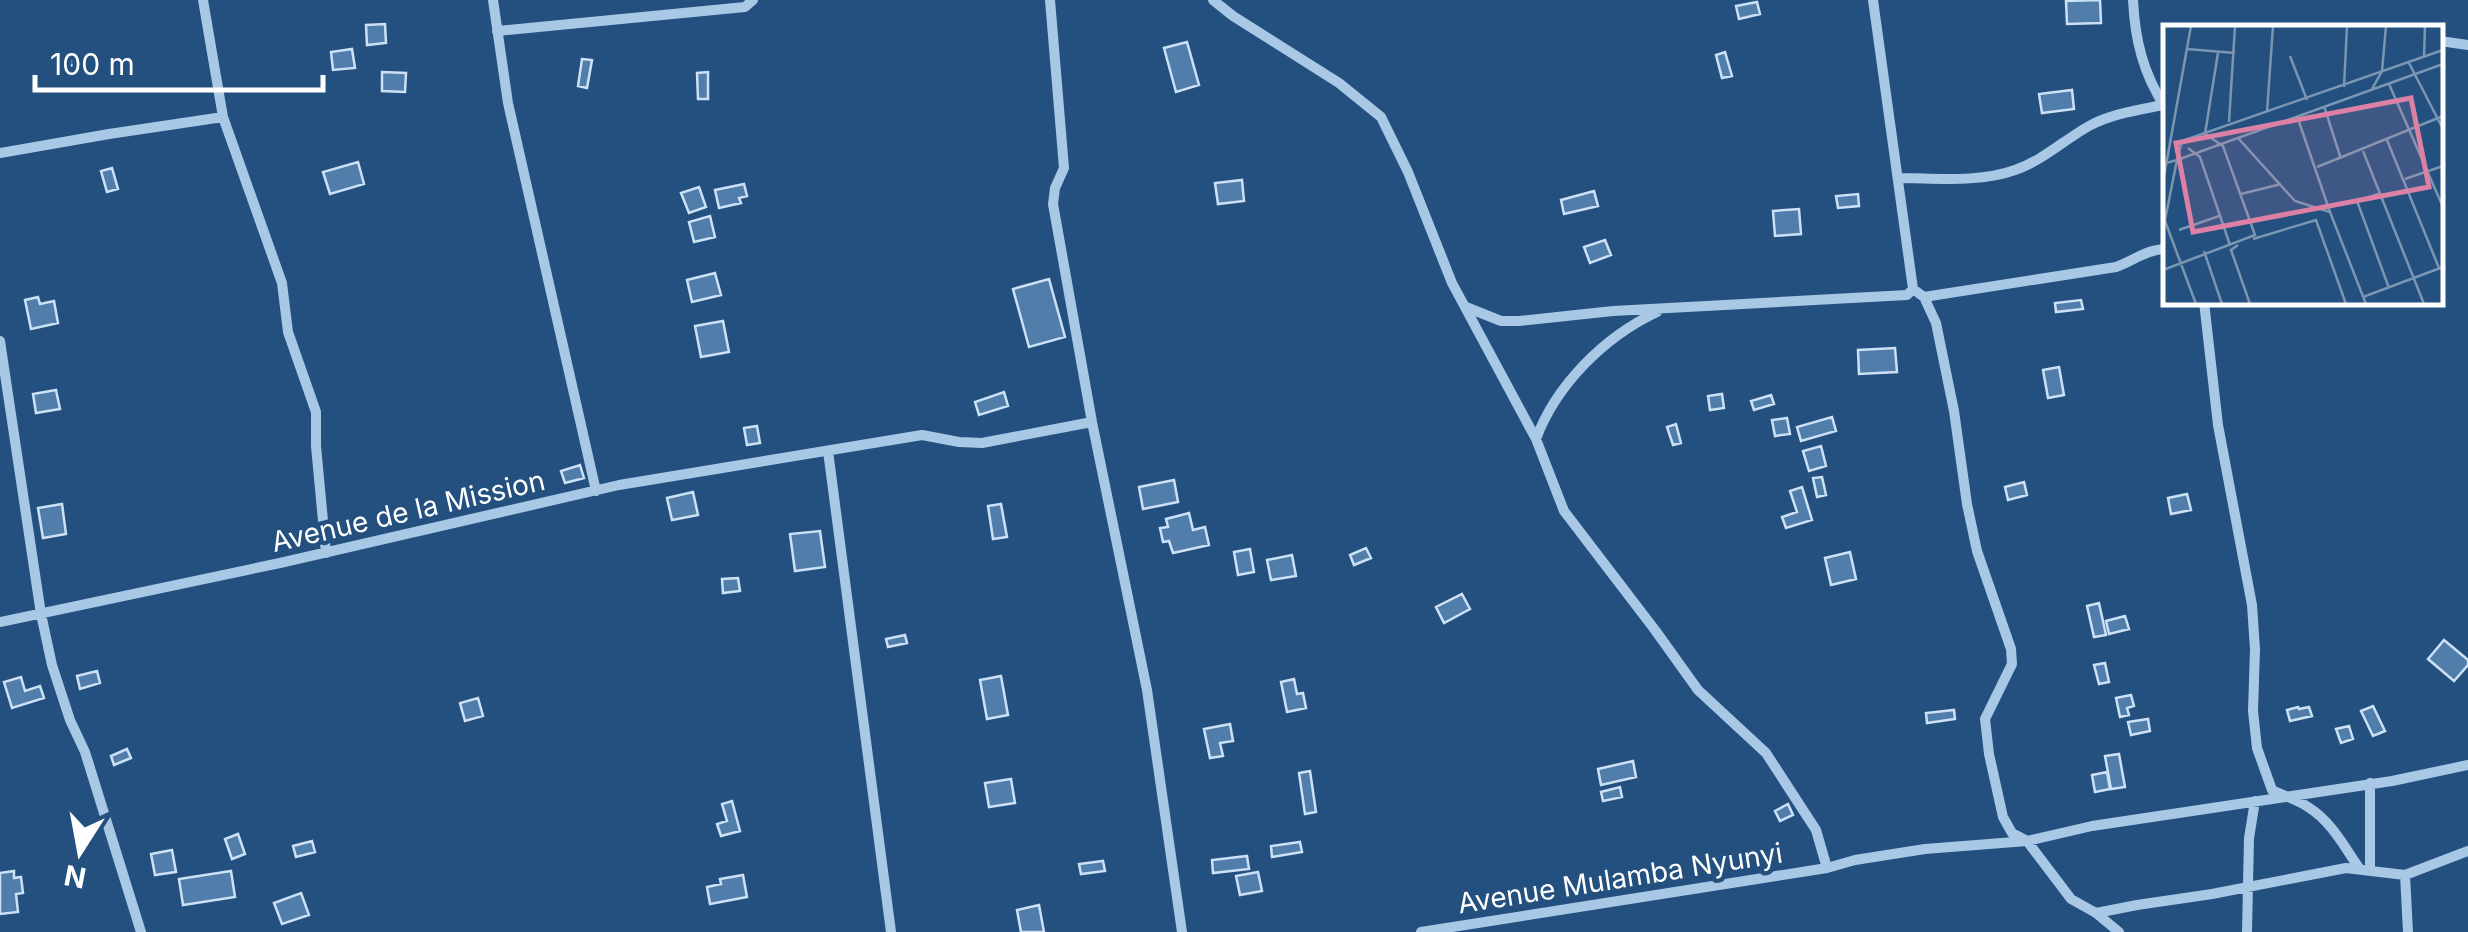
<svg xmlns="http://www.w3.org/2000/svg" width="2468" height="932" viewBox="0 0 2468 932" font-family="Inter,sans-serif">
<rect width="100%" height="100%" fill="#23507e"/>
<path fill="#507da9" stroke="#cce1f5" stroke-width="2.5" d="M2100,0L2101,23L2067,24L2066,1Z
M1757,2L1760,14L1739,19L1736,6Z
M385,24L386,43L367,45L366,25Z
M1187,42L1199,85L1176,92L1164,48Z
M352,49L355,68L333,70L331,52Z
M1725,52L1732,76L1722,78L1716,55Z
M81,56V65L61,66V57Z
M582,59L592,60L587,88L578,86Z
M382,72L406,73L405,92L382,91Z
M708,72V99H698L697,73Z
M2072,90L2074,109L2042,113L2039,94Z
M358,162L364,184L330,194L323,172Z
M112,168L118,189L107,192L101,171Z
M1242,180L1244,201L1218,204L1215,183Z
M744,184L747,196L739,198L741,203L719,208L715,190Z
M699,187L706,207L689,213L681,193Z
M1594,191L1598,206L1564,214L1561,200Z
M1858,194L1859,206L1838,208L1836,196Z
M1799,209L1801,234L1775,236L1773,211Z
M710,216L715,237L694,242L689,222Z
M1605,240L1611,255L1590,263L1584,247Z
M715,273L721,295L692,302L687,280Z
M1049,279L1065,337L1029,347L1013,289Z
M38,297L40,304L54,301L58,323L31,329L25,300Z
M2081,300L2083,309L2056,312L2055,303Z
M723,321L729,352L701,357L695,326Z
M1895,348L1897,372L1859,374L1858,350Z
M2059,367L2064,395L2048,398L2043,370Z
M56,390L60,409L36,413L33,394Z
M1004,392L1008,406L979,415L975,402Z
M1722,394L1724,408L1710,410L1708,396Z
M1771,395L1774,404L1754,410L1751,401Z
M1832,417L1836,431L1801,441L1797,427Z
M1787,418L1790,434L1775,436L1772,420Z
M1676,424L1681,443L1673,445L1667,427Z
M757,426L760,443L747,445L744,428Z
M1821,446L1826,466L1809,471L1803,451Z
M580,465L584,478L565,483L561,471Z
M1822,477L1826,495L1817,497L1813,478Z
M1174,480L1178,502L1143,509L1139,487Z
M2024,482L2027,495L2008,500L2005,487Z
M1802,487L1812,520L1786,528L1782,517L1797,512L1790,491Z
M693,492L698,515L672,520L667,498Z
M2187,494L2191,510L2171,514L2168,498Z
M62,504L66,534L43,538L38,508Z
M1001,504L1007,537L993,539L988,506Z
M1189,513L1193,530L1205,527L1209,545L1173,553L1169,541L1163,542L1160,528L1168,527L1166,519Z
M820,531L825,567L795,571L790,534Z
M1366,548L1371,558L1354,565L1350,555Z
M1250,549L1254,572L1238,575L1234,552Z
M1850,552L1856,579L1831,585L1825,558Z
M1292,555L1296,576L1271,580L1267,560Z
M738,578L740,591L723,593L722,579Z
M1462,594L1470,609L1444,623L1436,607Z
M2099,603L2106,635L2094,637L2087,606Z
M2125,616L2129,629L2109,634L2106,621Z
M905,635L907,643L888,647L886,639Z
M2444,640L2468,660V665L2454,681L2428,659Z
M2105,663L2109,682L2099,684L2094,665Z
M97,671L100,683L80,689L77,676Z
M1001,676L1008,715L987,719L980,680Z
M21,677L25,691L40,686L44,698L12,708L4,682Z
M1294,679L1297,694L1303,693L1306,708L1287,712L1281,682Z
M2131,695L2134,706L2127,708L2129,715L2120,717L2116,698Z
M478,698L483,716L465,721L460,703Z
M2373,706L2385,731L2373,736L2361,711Z
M2298,707L2299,709L2309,707L2312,716L2290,721L2287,710Z
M1954,710L1955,719L1927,723L1926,713Z
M2148,719L2150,731L2131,735L2128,722Z
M1230,724L1233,741L1220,743L1223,756L1210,758L1204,729Z
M2349,726L2353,739L2341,743L2336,729Z
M127,749L131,758L114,765L111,756Z
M2119,754L2125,787L2111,789L2105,756Z
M1633,761L1636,777L1601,785L1598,769Z
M1310,771L1316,812L1305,814L1299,773Z
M2107,772L2110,789L2095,792L2092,775Z
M1011,779L1015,803L989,807L985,783Z
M1620,787L1622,797L1603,801L1601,792Z
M732,801L740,831L721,836L717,824L727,821L722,804Z
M1788,804L1793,815L1780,821L1775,811Z
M238,834L245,854L232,859L225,839Z
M312,841L315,852L296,857L293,846Z
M1300,842L1302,852L1272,857L1271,846Z
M172,850L176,872L155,875L151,854Z
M1247,856L1249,869L1213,873L1212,860Z
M1103,861L1105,871L1081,874L1079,864Z
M14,871V878L21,877L23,893L16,894L18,912L0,914V873Z
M231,871L235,897L183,905L179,879Z
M1258,872L1262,891L1240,895L1236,876Z
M743,875L747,897L710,904L707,887L721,884L720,879Z
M301,893L309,915L282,924L274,903Z
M1039,905L1044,932H1021L1017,910Z"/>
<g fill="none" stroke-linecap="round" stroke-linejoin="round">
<path stroke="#a8c8e6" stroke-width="10" d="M203,0L223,117L282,283L288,332L316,412V446L326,553
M493,0L508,103L596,491
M1050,0L1064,168L1055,188L1053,204L1092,422L1147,690L1182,932
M1213,0L1233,16L1339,83L1381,117L1408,172L1452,283L1536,439L1564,511L1655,630L1698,690L1766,753L1816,830L1827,868
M1873,0L1913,289L1924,297L1936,323L1954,411L1967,504L1977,551L2011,649L2012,664L1985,719L1989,754L2003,817L2012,833L2027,841L2071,899L2096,913L2119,932
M2133,0C2135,40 2143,73 2165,107
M497,31L745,7L753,0
M2440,41L2468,45
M0,153L109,134L223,117
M1898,178C1936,178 1979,183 2015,170C2042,161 2064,140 2089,126C2111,114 2138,110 2163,105
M1924,297L2116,267C2133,261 2147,249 2166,249
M2204,302L2218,425L2252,605L2255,649L2253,711L2257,748L2272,790C2284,796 2298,800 2308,807C2331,821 2344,846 2359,868
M1466,307L1501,321H1519L1613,311L1907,295L1913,289
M0,341L41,614L52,665L70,720L85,752L141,932
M1536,439C1556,385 1604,337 1657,312
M828,451L891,932
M0,622L280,563L619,485L922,435L959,442L982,443L1092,422
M2370,869V783
M2096,913L2137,905L2212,894L2346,868L2405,875
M1421,932L1827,868L1855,860L1925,849L2027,841L2092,826L2392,781L2468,765
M2247,932L2249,838L2255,801
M2408,932L2405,875L2468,851"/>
</g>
<g text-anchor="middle" stroke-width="9" stroke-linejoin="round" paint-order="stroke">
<g font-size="28" fill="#fff" stroke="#23507e">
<text transform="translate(408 511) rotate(-13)" y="10">Avenue de la Mission</text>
<text transform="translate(1620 878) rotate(-9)" y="10">Avenue Mulamba Nyunyi</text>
</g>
</g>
<g transform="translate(2163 25)">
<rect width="280" height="280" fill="#23507e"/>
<path fill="none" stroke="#7b96b2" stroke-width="2.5" d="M24,24L72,28M127,31L144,75M261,32L262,1M246,38L280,104M226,59L280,182M181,62L184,1M209,64L219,46L223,1M161,81L178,134M104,87L110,1M134,91L167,187M66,97L72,1M75,113L132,176L167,187L203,279M224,115L276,243M25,123L37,132L67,220M200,126L261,279M0,139L14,135L19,116L280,25M154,142L280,91M242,154L280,141M0,157L28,1M218,168L194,176L226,263M78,169L118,159M2,196L33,279M0,205L14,135L280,39M16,205L56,191M90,214L153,195L183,279M75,220L68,225L87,279M41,226L59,279M0,245L92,210L60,121L42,109L55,28M200,272L280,242"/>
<path fill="#dd80a5" fill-opacity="0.15" stroke="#dd80a5" stroke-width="5" d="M248,73L266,162L30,207L13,118Z"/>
<rect width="280" height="280" fill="none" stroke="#fff" stroke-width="5"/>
</g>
<g transform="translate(80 852) rotate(191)" stroke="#23507e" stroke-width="8" paint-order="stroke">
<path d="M0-8L18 38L0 25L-18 38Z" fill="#ffffff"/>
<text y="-15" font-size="28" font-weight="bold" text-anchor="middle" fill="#ffffff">N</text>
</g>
<path d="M35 75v15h288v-15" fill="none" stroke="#ffffff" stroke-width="5"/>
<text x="50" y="75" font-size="30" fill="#ffffff" stroke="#23507e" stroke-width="8" paint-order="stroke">100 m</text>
</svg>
